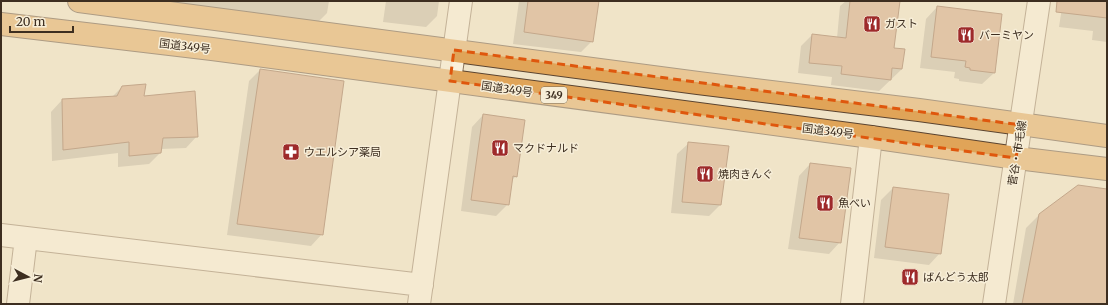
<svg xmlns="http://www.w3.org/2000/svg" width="1108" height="305" viewBox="0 0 1108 305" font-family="Merriweather,'Noto Sans JP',serif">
<rect width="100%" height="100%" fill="#f0e4c8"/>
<path fill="#0003" d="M93,1H329L327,13L314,26Z
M386,1H439L437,16L426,27L383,22Z
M519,1H598L592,41L581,52L513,44Z
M846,1H897L893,49L902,69L879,91L831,85L832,77L798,73L801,46L812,35L837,38L840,6Z
M1063,1H1107V42L1092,40L1093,31L1059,27Z
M937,7L994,73L982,84L959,81V79L954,78L955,72L920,68L926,19Z
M260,70L322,234L311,246L227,235L249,81Z
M122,87L143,97L197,136L186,148L161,149L160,153L149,164L118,167V153L52,161L51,112L62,100L112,97Z
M483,115L516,176L511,181L508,204L496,216L461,211L472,127Z
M689,143L720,205L709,216L671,213L677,154Z
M810,164L840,242L829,254L788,249L799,176Z
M893,188L940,253L929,265L874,258L881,200Z
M1107,190V304H1013L1026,228L1039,215Z"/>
<path fill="#cf9f7d" stroke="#8d5f41" d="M528,1H599L593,42L524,32Z
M850,1H900L894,48L905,49L902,69L892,68L891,80L841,74L842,66L809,63L812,34L846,38Z
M1057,1H1107V18L1056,12Z
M937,6L1002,14L995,73L970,70V68L965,67L966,61L931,57Z
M260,69L344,81L323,235L237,224Z
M146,84L144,96L195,91L198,137L163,138L161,153L129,156V142L63,150L62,99L117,96L122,86Z
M483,114L525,120L517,177L513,176L509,205L471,200Z
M688,142L729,146L721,205L682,202Z
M810,163L851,168L841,243L799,238Z
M1078,185L1107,189V304H1022L1039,214Z
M893,187L949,194L941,254L885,247Z"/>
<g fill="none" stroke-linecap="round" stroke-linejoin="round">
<defs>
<path id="minor" d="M1,235L422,285
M18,304L26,238
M419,304L461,1
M852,304L871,137
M994,304L1039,1"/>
<path id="highway" d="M79,1L698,83L919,110L1107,136
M1,24L212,49L871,137L1016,158L1107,169"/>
</defs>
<use href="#minor" stroke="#8d765c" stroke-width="24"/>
<use href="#highway" stroke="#5b4430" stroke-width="24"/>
<use href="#minor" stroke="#faf1dc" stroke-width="22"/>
<use href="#highway" stroke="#e0a458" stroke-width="22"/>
</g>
<path d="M0 0H1108V305H0ZM454,50L1021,125L1016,158L450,81Z" fill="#f0e4c8" fill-opacity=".55" fill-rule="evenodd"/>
<path fill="none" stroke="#df570d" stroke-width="3" stroke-dasharray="8 5" stroke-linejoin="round" d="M454,50L1021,125L1016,158L450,81Z"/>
<defs>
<symbol id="restaurant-square" viewBox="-11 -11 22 22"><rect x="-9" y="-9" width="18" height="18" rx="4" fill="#9e2a2b" stroke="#f7eed8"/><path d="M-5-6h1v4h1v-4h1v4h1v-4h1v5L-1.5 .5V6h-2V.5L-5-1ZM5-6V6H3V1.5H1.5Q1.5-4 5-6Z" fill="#fff"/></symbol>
<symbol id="pharmacy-square" viewBox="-11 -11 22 22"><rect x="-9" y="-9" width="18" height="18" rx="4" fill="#9e2a2b" stroke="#f7eed8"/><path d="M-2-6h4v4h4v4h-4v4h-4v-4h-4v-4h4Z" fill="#fff"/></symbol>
</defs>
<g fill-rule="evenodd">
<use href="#restaurant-square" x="862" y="14" width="20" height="20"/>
<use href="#restaurant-square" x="956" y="25" width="20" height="20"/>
<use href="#restaurant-square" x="490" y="138" width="20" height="20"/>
<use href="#pharmacy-square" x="281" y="142" width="20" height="20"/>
<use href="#restaurant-square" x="695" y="164" width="20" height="20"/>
<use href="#restaurant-square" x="815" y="193" width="20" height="20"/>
<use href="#restaurant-square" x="900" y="267" width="20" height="20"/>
</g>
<g text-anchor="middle" stroke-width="3" stroke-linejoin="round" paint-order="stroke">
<rect fill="#f7eed8" stroke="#756857" stroke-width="1" x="541" y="87" width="26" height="16" rx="3"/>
<g font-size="10" font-weight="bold" fill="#3d2e20">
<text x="554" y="99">349</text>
</g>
<g font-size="11" fill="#3d2e20" stroke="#f7eed8" text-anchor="start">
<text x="885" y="28">ガスト</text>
<text x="979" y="39">バーミヤン</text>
<text x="513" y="152">マクドナルド</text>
<text x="304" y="156">ウエルシア薬局</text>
<text x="718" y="178">焼肉きんぐ</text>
<text x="838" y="207">魚べい</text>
<text x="923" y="281">ばんどう太郎</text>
</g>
<g font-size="11" fill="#3d2e20" stroke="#f7eed8">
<text transform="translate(185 46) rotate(7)" y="4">国道349号</text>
<text transform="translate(507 89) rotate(8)" y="4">国道349号</text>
<text transform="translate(828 131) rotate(7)" y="4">国道349号</text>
<text transform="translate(1017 153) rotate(-81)" y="4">菅谷・市毛線</text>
</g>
</g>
<rect width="1108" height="305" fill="none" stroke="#3d2e20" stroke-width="4"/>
<g transform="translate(28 277) rotate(97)" stroke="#f7eed8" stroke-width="3" paint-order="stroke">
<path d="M0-3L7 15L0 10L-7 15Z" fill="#3d2e20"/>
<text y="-6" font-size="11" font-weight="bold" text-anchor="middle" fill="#3d2e20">N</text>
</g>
<path d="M10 26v6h63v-6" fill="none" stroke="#3d2e20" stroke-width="2"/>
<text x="16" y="26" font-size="12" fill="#3d2e20" stroke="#f7eed8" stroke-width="3" paint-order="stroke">20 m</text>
</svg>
